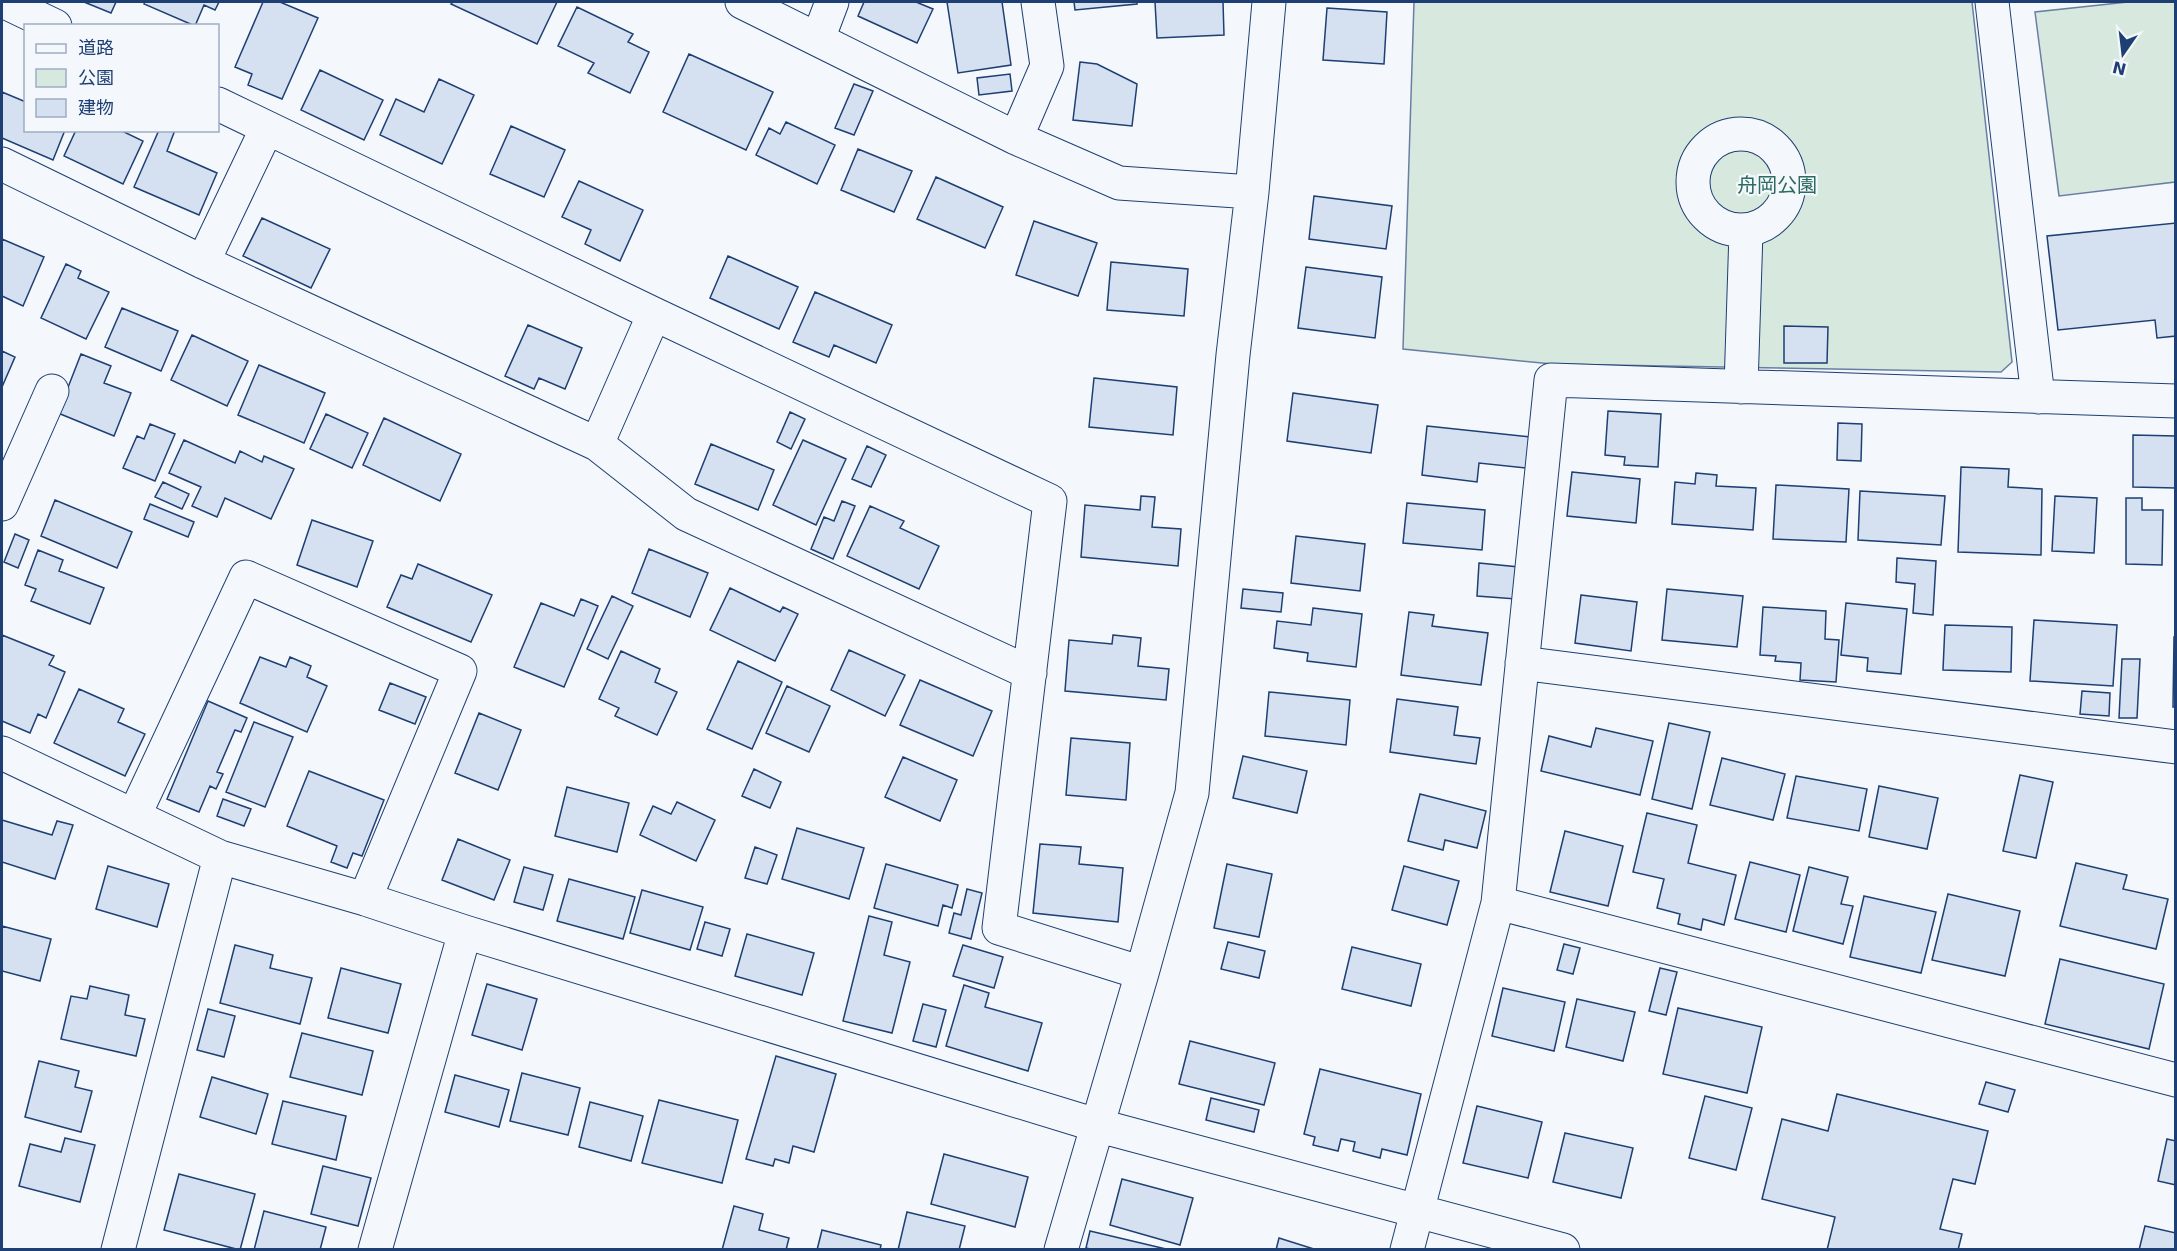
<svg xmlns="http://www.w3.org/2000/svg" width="2177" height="1251" viewBox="0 0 2177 1251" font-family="'DejaVu Sans','Noto Sans JP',sans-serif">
<rect width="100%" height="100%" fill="#f4f7fb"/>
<path fill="#d7e8df" stroke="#687fa3" stroke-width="1.5" d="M1414,2H1972L2012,362L2001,372L1552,364L1403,349Z
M2128,2H2175V182L2059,196L2035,12Z"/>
<path fill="#d5e0f0" stroke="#1d3f73" stroke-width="1.5" d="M84,2H116L111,13Z
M145,2H219L215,10L204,5L195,26L144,4Z
M263,2H280L318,18L282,99L248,85L252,74L235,67Z
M453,2H557L537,44L451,4Z
M864,2H916L933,9L917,43L858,16Z
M947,2H1002L1011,65L958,73Z
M1074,2H1137V4L1075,10Z
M1155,2H1223L1224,35L1157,38Z
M577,7L633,34L628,42L649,52L630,93L588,73L594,63L558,46Z
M1327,8L1387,12L1384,64L1323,60Z
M689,54L773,92L746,150L663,112Z
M1080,62L1097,64L1137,84L1132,126L1073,120Z
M320,70L383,100L364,140L301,110Z
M1010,74L1012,91L979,95L977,78Z
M439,79L474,95L442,164L380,135L396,99L424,112Z
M854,84L873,91L854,135L835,128Z
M2,92L26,102V130H65L53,160L2,138Z
M786,122L835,145L817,184L756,155L769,128L780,134Z
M511,126L565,150L544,197L490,174Z
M76,130H120L143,141L123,184L64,156Z
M159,130H175L167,151L217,173L199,215L134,187Z
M858,149L912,171L894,212L841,190Z
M936,177L1003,207L985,248L917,219Z
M579,181L643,210L620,261L585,244L591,230L562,217Z
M1314,196L1392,206L1386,249L1309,239Z
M262,218L330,249L311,288L243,256Z
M1034,221L1097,243L1078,296L1016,275Z
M2176,223V336L2157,338L2155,320L2058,330L2047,236Z
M2,239L44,257L23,306L2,296Z
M728,256L798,287L779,329L710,298Z
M1111,262L1188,269L1184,316L1107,310Z
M66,264L81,271L78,278L109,292L86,339L41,318Z
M1306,267L1382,277L1375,338L1298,328Z
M815,292L892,325L876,363L834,345L829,357L793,342Z
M122,308L178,331L161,371L105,347Z
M528,325L582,348L565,389L539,378L534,389L505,376Z
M1784,326L1828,327L1827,363H1784Z
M192,335L248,361L227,406L171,380Z
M2,351L15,357L2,387Z
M81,354L111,366L104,383L131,393L114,436L58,413Z
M259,365L325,393L304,443L238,415Z
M1094,378L1177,387L1173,435L1089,427Z
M1293,393L1378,405L1371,453L1287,441Z
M1608,411L1661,414L1658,467L1624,465L1625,457L1605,455Z
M790,412L805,419L791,449L777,442Z
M326,414L368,433L352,468L310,449Z
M384,418L461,454L440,501L363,465Z
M1838,423L1862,424L1861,461L1837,460Z
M150,424L175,434L155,481L123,468L137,436L144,439Z
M1427,426L1530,437L1526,468L1479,463L1477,482L1422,475Z
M2133,435L2176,436V488L2133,487Z
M184,440L235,463L240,451L262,462L264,456L294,469L271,519L225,498L217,517L192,506L201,487L169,473Z
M803,440L846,459L816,525L773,505Z
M711,444L774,470L758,510L695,484Z
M867,446L886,455L871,487L852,479Z
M1961,467L2009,469L2008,487L2042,489L2041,555L1958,552Z
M1572,472L1640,479L1636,523L1567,516Z
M1696,473L1717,475L1716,486L1756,488L1753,530L1672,524L1675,482L1695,484Z
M163,482L189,494L182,509L155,497Z
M1776,485L1849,489L1846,542L1773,539Z
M1860,491L1945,496L1941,545L1858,540Z
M1141,496L1155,497L1152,527L1181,529L1178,566L1081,557L1085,505L1140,510Z
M2055,496L2097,498L2094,553L2052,551Z
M2126,498H2142V510H2163L2162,565L2126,564Z
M55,500L132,532L117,568L41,536Z
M842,501L855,506L833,559L811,549L824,517L834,521Z
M1407,503L1485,510L1482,550L1403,543Z
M150,504L194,522L188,537L144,519Z
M870,506L904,521L900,528L939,546L919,589L847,556Z
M312,520L373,541L357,587L297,565Z
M15,534L29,540L18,568L4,562Z
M1296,536L1365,544L1360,591L1291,583Z
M649,549L708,573L690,617L632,593Z
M38,550L63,560L59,571L104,588L90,624L31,601L36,589L25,585Z
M1897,558L1936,561L1933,615L1913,613L1915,584L1896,582Z
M1479,563L1519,567L1516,599L1477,596Z
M418,564L492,595L471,642L387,607L401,575L412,579Z
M730,588L780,612L783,607L798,614L775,661L710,630Z
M1243,589L1283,593L1281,612L1241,608Z
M1667,589L1743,596L1737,647L1662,640Z
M1581,595L1637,602L1631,651L1575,643Z
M612,596L633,606L608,659L587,649Z
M581,599L598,606L564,687L514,667L541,603L574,616Z
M1846,603L1907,609L1901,674L1867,671L1868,658L1841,655Z
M1763,607L1826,611L1825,639L1839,640L1836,682L1800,680L1801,663L1775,661L1776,656L1760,655Z
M1313,608L1362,614L1356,667L1307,661L1308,653L1274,648L1277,621L1311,625Z
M1409,612L1434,615L1432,626L1488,633L1481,685L1401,675Z
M2034,620L2117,625L2113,686L2030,681Z
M1945,625L2012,627L2011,672L1943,670Z
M2,635L54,656L49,665L65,672L46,718L38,714L30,733L2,721Z
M1113,635L1141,638L1138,666L1169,669L1166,700L1065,691L1069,640L1112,644Z
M2174,637H2176V707H2173Z
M849,650L905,675L885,716L831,690Z
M621,651L660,669L655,682L677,692L657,735L615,716L619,708L599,699Z
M260,657L286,667L290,657L311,666L307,677L327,686L307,732L240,703Z
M2122,659H2140L2137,718H2119Z
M738,661L782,682L752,749L707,729Z
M920,680L992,711L973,756L900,725Z
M390,683L426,697L415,724L379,710Z
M787,686L830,706L809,752L766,733Z
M79,689L124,709L118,722L145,734L125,776L54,743Z
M2082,691L2110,693L2109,716L2080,714Z
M1269,692L1350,700L1346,745L1265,736Z
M1397,699L1458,707L1454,735L1480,738L1476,764L1390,752Z
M208,701L247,718L241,732L235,730L217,772L223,774L216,789L210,786L199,812L167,799Z
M479,713L521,730L498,790L455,773Z
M254,722L293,737L265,807L226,792Z
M1669,723L1710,732L1692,809L1652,799Z
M1596,728L1653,741L1640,795L1541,771L1549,736L1591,747Z
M1071,738L1130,743L1126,800L1066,795Z
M1243,756L1307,771L1297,813L1233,798Z
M903,757L957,780L940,821L885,797Z
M1722,758L1785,774L1773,820L1710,805Z
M754,769L781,782L770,808L742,796Z
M309,771L384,800L362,856L353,853L347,868L331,862L337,846L287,826Z
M2020,775L2053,782L2036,858L2003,851Z
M1796,776L1867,789L1859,831L1787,818Z
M1879,786L1938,798L1927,849L1869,837Z
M567,787L629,803L617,852L555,836Z
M1420,794L1486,811L1477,848L1445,840L1443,850L1408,841Z
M223,799L251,809L244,826L217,816Z
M677,802L715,820L696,861L640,835L653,806L671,814Z
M1647,813L1697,825L1688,863L1736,875L1724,925L1703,919L1701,930L1678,924L1680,914L1657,908L1664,879L1633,872Z
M2,820L52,835L57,821L73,825L55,879L2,862Z
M797,828L864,848L849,899L782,879Z
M1565,831L1623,846L1608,906L1550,892Z
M458,839L510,860L494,900L442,880Z
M1040,844L1081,847L1079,864L1123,868L1118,922L1033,913Z
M755,847L777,855L767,884L745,878Z
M1750,862L1800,875L1786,932L1735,919Z
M2076,863L2127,875L2123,889L2168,899L2156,949L2060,926Z
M886,864L958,885L952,908L943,905L938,926L874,908Z
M1227,864L1272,874L1259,937L1214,928Z
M108,866L169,884L157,927L96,909Z
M1404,866L1459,881L1447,925L1392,910Z
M524,867L553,875L543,910L514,902Z
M1809,867L1848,877L1841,904L1853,906L1843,944L1793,931Z
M569,879L635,897L623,939L557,921Z
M967,889L982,893L971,939L949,933L954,913L961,915Z
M642,890L703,907L690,950L630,933Z
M1948,894L2020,911L2005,976L1932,960Z
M1864,896L1936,912L1921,973L1850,957Z
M869,916L892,922L884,955L910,962L892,1033L843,1021Z
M705,922L730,929L722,956L697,949Z
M2,926L51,939L40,981L2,971Z
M747,934L814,953L802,995L735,976Z
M1228,942L1265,951L1259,978L1221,969Z
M1564,944L1580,948L1573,974L1557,970Z
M235,945L273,955L270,968L312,978L300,1024L220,1003Z
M963,945L1003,957L994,988L953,976Z
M1352,947L1421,964L1411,1006L1342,989Z
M2060,959L2164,984L2149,1049L2045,1024Z
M341,968L401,984L388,1033L328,1018Z
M1660,968L1677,972L1666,1015L1649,1011Z
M487,984L537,999L522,1050L472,1035Z
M964,985L989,993L985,1007L1042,1023L1028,1071L946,1046Z
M90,986L129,995L125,1015L145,1019L136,1056L61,1039L71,996L87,999Z
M1503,988L1565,1002L1554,1051L1492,1036Z
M1577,999L1635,1012L1623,1061L1566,1047Z
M923,1004L946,1010L936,1047L913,1041Z
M1678,1008L1762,1027L1747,1093L1663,1074Z
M208,1009L235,1016L224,1057L197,1050Z
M302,1033L373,1051L362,1095L290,1077Z
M1190,1041L1275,1063L1264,1105L1179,1084Z
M776,1056L836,1074L814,1152L793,1146L789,1163L775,1159L773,1166L746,1159Z
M39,1061L79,1071L75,1087L92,1091L81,1132L25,1117Z
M1320,1069L1421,1094L1407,1155L1382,1149L1380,1158L1353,1151L1355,1142L1341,1139L1338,1151L1313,1145L1315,1137L1304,1134Z
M522,1073L580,1088L568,1135L510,1121Z
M455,1075L509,1090L499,1127L445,1112Z
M212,1077L268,1094L256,1134L200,1117Z
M1986,1082L2015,1090L2008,1112L1979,1104Z
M1837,1094L1988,1131L1975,1184L1953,1179L1940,1229L1962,1234L1958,1250H1827L1835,1217L1762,1199L1782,1119L1828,1131Z
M1705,1096L1752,1108L1736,1170L1689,1158Z
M1211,1098L1259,1110L1254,1132L1206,1120Z
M659,1100L738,1120L722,1183L642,1163Z
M283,1101L346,1116L336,1160L272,1144Z
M590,1102L643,1116L631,1161L579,1147Z
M1477,1106L1542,1122L1528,1178L1463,1163Z
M1565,1133L1633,1148L1621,1198L1553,1182Z
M65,1138L95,1145L80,1202L19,1186L30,1144L61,1152Z
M2167,1139L2176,1141V1185L2158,1181Z
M944,1154L1028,1177L1015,1227L931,1204Z
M323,1166L371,1178L358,1226L311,1214Z
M179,1174L255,1194L240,1250L164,1230Z
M1122,1179L1193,1198L1180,1245L1110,1225Z
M734,1206L763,1214L759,1230L789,1238L786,1250H722Z
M264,1211L326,1227L320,1250H254Z
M907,1212L965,1226L959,1250H898Z
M2145,1226L2176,1233V1250H2139Z
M822,1230L881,1245L880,1250H817Z
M1090,1231L1166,1249L1094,1250L1086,1248Z
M1279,1238L1317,1250H1276Z"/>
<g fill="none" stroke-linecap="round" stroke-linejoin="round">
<defs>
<path id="street" d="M5,2L55,26
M742,2L1016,138L1119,183L1252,192
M1992,2L2038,397
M818,39L832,2
M218,104L654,314L1050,501L999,928L1142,973
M1693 182a48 48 0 1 1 96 0a48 48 0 1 1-96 0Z
M1016,138L1047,66L1038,2
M2,164L203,262L597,444L686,514L1030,673
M203,262L267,128
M1741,387L1746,232
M597,444L654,314
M2,504L52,391
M1522,663L2176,747
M2,753L220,857L365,899L465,932L1096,1125L1563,1250
M134,816L246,577L460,671L365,899
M1498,903L2176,1080
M118,1250L220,857
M375,1250L465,932
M1061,1250L1142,973L1192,793L1233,355L1252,192L1269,2
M1407,1250L1498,903L1551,380L2176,401"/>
</defs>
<use href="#street" stroke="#1d3f73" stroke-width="35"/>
<use href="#street" stroke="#f4f7fb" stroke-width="33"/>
</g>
<g text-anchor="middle" stroke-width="4.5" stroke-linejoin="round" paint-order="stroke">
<g font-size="20" fill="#2c6c60" stroke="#f4f7fb">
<text x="1777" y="192">舟岡公園</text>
</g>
</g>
<rect width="2177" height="1251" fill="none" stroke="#1d3f73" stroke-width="6"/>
<rect x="24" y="24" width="195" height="108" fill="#f4f7fb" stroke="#9eadc5" stroke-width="1.5"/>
<rect x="36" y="44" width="30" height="9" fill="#f4f7fb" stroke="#9eadc5" stroke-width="1.5"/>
<text x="78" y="54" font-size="18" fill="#1d3f73">道路</text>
<rect x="36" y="69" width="30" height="18" fill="#d7e8df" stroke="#9eadc5" stroke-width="1.5"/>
<text x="78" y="84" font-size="18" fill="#1d3f73">公園</text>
<rect x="36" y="99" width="30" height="18" fill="#d5e0f0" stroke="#9eadc5" stroke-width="1.5"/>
<text x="78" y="114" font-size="18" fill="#1d3f73">建物</text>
<g transform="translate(2123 54) rotate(194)" stroke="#f4f7fb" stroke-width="4.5" paint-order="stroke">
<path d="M0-4.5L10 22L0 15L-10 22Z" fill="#1d3f73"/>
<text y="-9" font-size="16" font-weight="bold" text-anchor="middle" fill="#1d3f73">N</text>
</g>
</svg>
